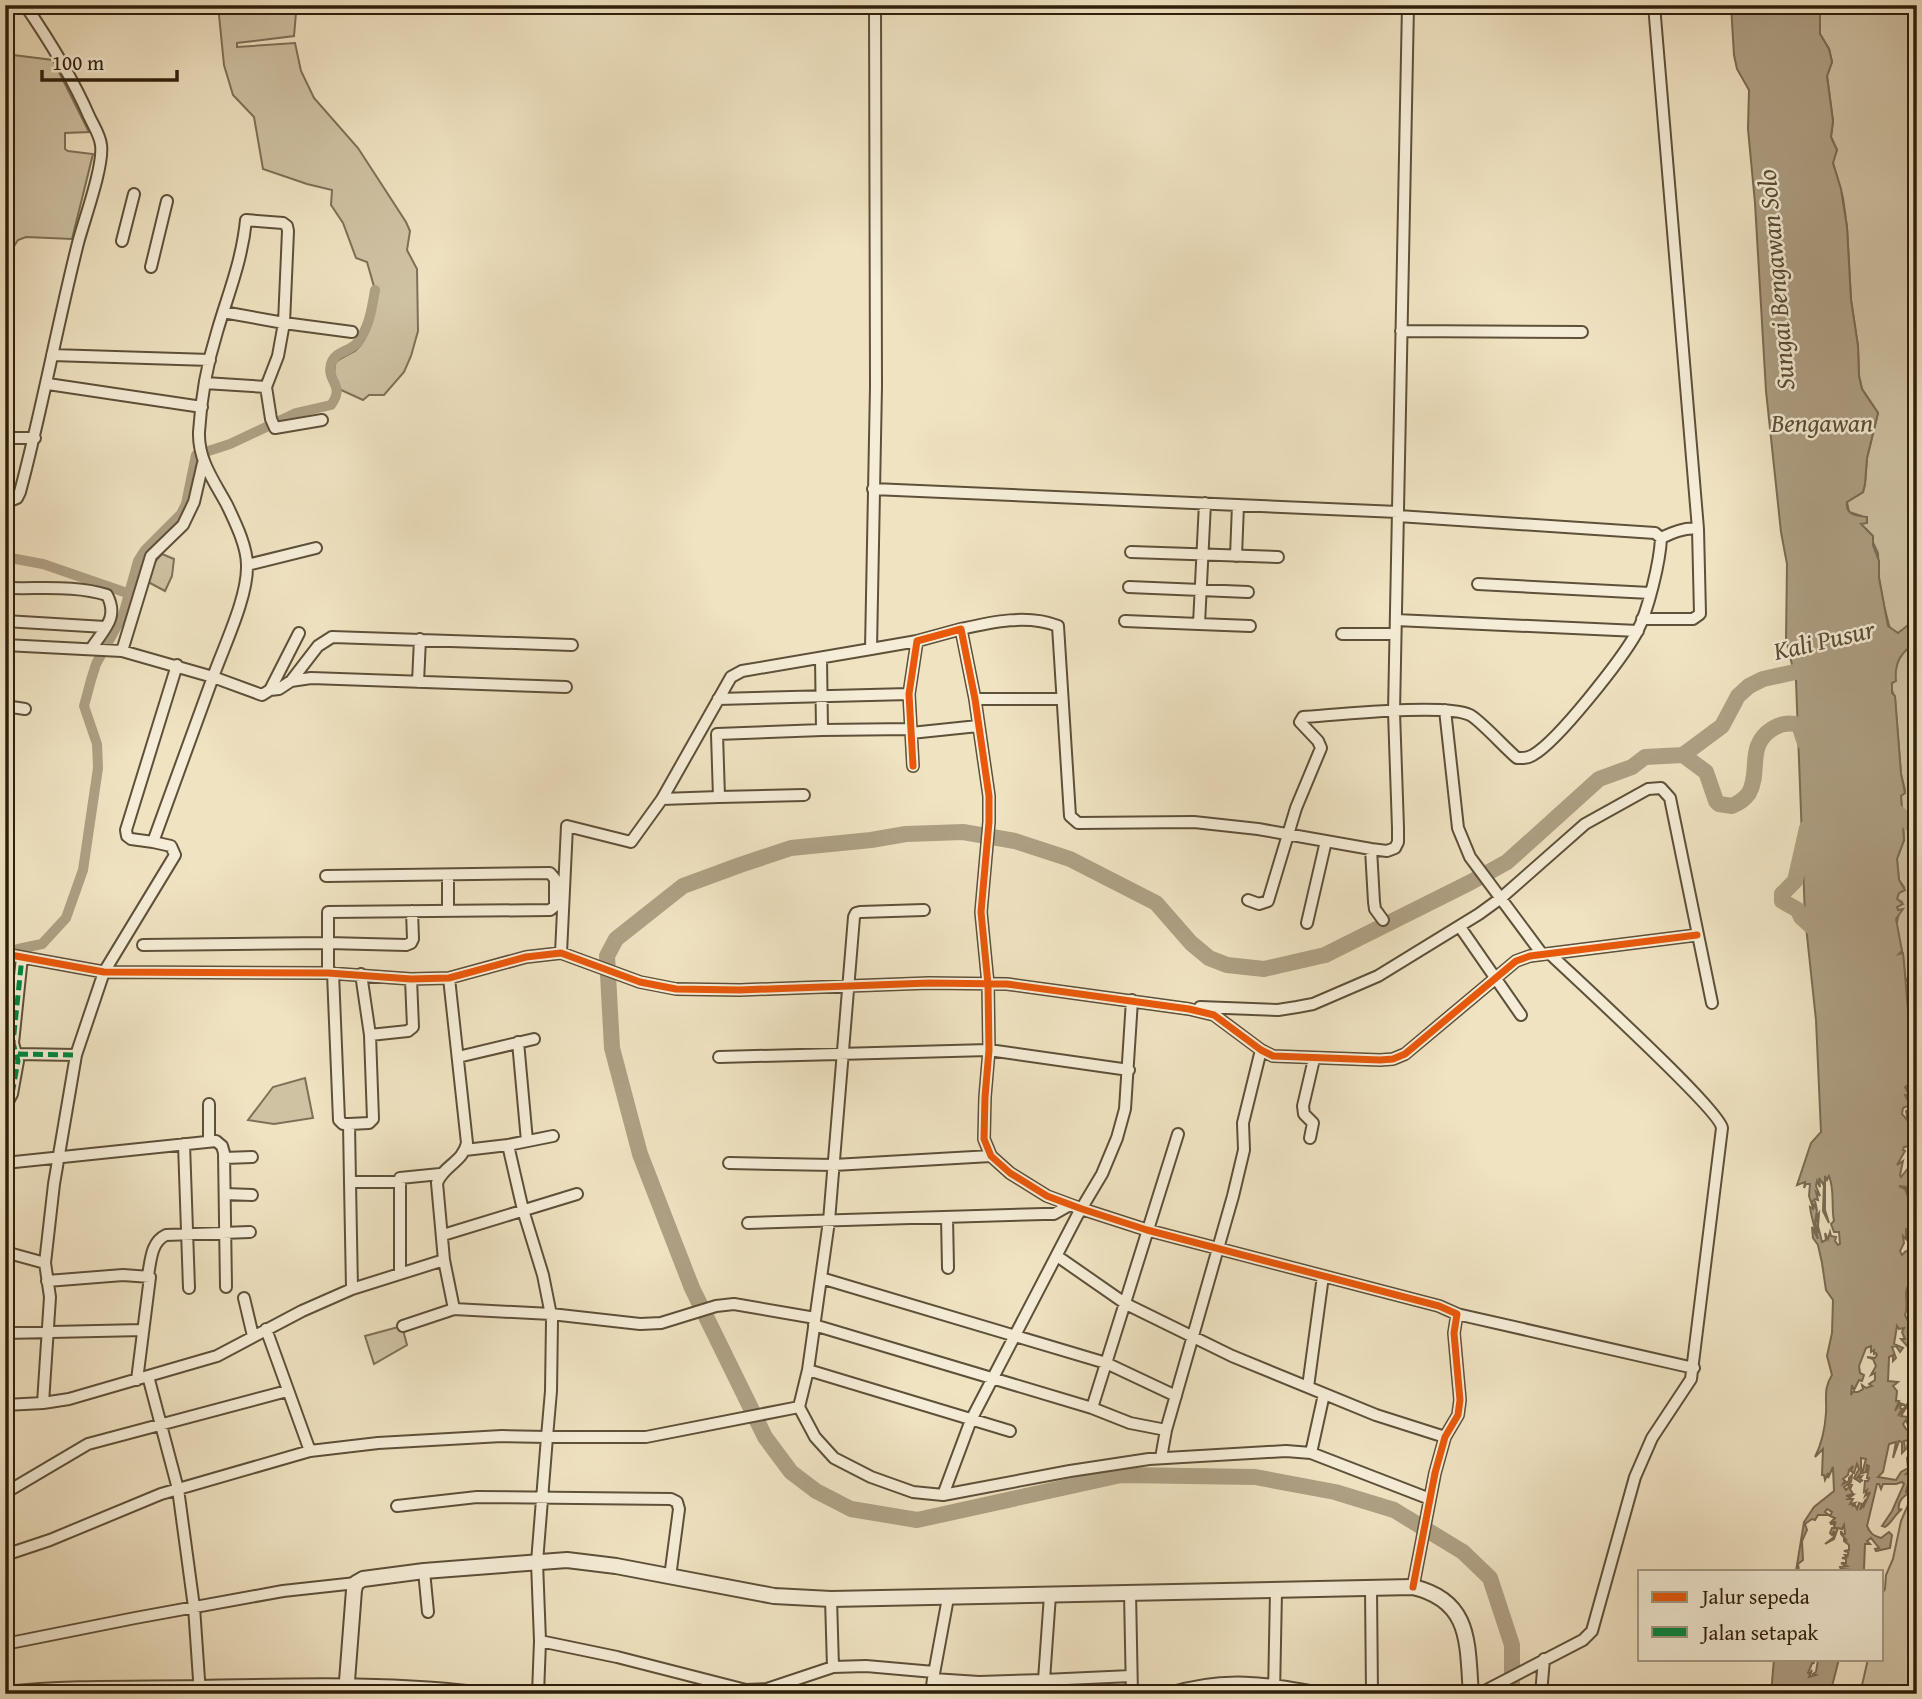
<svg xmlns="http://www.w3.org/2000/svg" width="1922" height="1699" viewBox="0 0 1922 1699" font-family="'Gentium Book Plus',serif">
<rect width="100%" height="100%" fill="#f0e3c2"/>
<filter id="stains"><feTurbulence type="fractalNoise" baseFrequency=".00286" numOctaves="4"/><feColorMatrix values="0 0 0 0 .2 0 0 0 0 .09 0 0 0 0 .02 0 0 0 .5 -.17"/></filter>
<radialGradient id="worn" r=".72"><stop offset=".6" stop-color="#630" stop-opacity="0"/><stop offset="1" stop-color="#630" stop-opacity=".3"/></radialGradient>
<path fill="#cfc2a3" stroke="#7e7057" stroke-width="2" d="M218,5H301L296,13L294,36L237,43V47L295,43L301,71L314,98L358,148L406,222L410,231L407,250L417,269L418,331L411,356L404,372L384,395H369L363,400L341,390L334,375L335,363C341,357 348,355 355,351C371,338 374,310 377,291L375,290L367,262L356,258L343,223L331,205L332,190L307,184L263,169L254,117L233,95L224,65Z
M1820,5H1917V1089L1914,1081L1906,1000L1908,983L1905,977L1903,955L1899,954L1902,951L1896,928L1899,912L1897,907L1902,902L1897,899L1899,892L1904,887L1899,880L1897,859L1904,840L1901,796L1905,790L1901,774L1895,699L1891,687L1898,660L1884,606L1879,578L1878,553L1867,530L1862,526L1861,523H1865L1862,516L1849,512L1847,502L1863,492L1865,484L1867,458L1878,413L1862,389L1859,376L1858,346L1851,300L1847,227L1843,198L1833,163V158L1837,150L1831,137L1833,121L1827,76L1832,62L1829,49L1820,34Z
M5,54L53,60L89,132L65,133V149L68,151L93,154L72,239L26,237L18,240L5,260Z
M162,554L174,559L172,576L165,591L148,582L152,565Z
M305,1078L313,1118L274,1124L248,1120L273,1087Z
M402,1326L407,1345L374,1364L365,1336Z
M1917,1484V1694H1860L1868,1659H1882V1594L1885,1589L1886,1575L1893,1559L1901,1521Z"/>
<path fill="#aea084" stroke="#7b6c54" stroke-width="2" fill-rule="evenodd" d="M1731,5H1820V34L1829,49L1832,62L1827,76L1833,121L1831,137L1837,150L1833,163L1841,189L1847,227L1851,300L1858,346L1859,376L1862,389L1878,413L1867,458L1865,484L1863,492L1847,502C1845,515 1857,516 1867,517V523L1861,524L1873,536V545L1879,561V578L1888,626L1898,633L1917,618V641C1902,652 1894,661 1896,681L1892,683V693L1895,696L1901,774L1905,793L1901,796L1904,840L1897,859L1899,880L1905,890L1899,893L1897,899L1903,904L1897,907L1898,910L1903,909L1896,919L1902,951L1899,954L1903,953C1907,992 1909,1032 1914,1073V1081L1905,1087L1910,1096L1909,1099L1908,1095H1905L1910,1105L1903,1108L1902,1114L1908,1121L1906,1111L1911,1109L1910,1114L1916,1119L1914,1112L1916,1106L1913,1101L1914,1091L1907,1088L1910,1086L1917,1089V1144L1915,1146L1916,1143H1911L1910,1146L1904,1147L1903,1150L1905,1151L1897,1165L1903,1161L1900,1175L1901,1177L1917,1157V1169L1912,1170L1914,1184L1917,1179V1190L1914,1188L1911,1200L1906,1187L1899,1186L1905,1189L1910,1202L1913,1203L1914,1199L1917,1202V1213L1911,1216H1917L1912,1221L1917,1222L1916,1231L1914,1225L1912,1227L1915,1233L1913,1232L1910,1241L1909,1230L1906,1229V1239L1903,1236L1904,1243L1900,1251L1902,1255L1906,1251H1910L1908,1249L1914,1242V1245L1917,1246L1915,1313L1912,1314L1911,1299L1914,1296L1910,1294L1909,1285C1902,1293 1910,1305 1905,1315L1910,1325V1316H1914L1915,1333L1912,1335L1915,1341L1917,1338V1355L1914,1353L1913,1357L1909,1354L1913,1349L1912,1343L1908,1347L1901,1339H1905L1902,1332L1904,1328L1899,1329L1897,1326L1894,1344L1903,1348L1900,1352L1896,1346L1892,1347L1896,1358L1893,1361V1355L1889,1357L1888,1381L1898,1382L1893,1386L1897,1391L1896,1401H1899L1895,1411L1900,1403L1905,1405H1901L1900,1408L1902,1409L1898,1416L1908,1403H1916L1915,1395L1917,1394V1404H1913V1410L1911,1408L1908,1410L1907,1406L1901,1416L1907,1417L1911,1411L1908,1425L1906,1420L1903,1424L1906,1429L1910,1432L1917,1408V1435L1910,1451L1907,1449L1908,1440L1904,1441L1905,1450L1902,1453V1442L1899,1441L1893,1458L1896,1442L1889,1444L1883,1472L1878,1477L1896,1480L1901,1472L1908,1468L1907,1458L1911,1452L1909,1459L1912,1469L1906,1474L1916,1475V1483L1908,1484L1906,1492H1910C1904,1496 1897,1501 1899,1510L1902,1509C1894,1515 1892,1523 1885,1527L1882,1526L1892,1511L1904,1484L1902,1482L1896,1484H1883L1881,1489L1879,1484H1877L1867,1526C1870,1533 1873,1536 1881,1538L1889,1532L1892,1535L1890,1548L1876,1551L1875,1549L1879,1548L1871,1538L1867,1541L1870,1544H1865L1864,1569L1862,1571L1841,1569L1840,1567L1847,1566L1841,1563H1846V1559L1842,1558L1847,1557L1845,1555H1848V1552L1844,1551L1849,1550V1545L1844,1541V1539L1847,1541L1841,1534V1531L1843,1535L1845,1534L1844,1525L1842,1529L1838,1528L1834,1539L1825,1544L1834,1537V1531L1832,1535L1830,1533L1832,1528H1836L1834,1526L1835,1524H1830L1836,1522H1831L1835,1518L1830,1516L1832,1512L1827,1509L1825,1512L1829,1515H1818L1815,1520L1812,1519L1805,1524L1807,1530L1802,1541L1803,1560L1798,1564L1799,1571H1796L1804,1522L1814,1507L1834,1491L1833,1467L1828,1478V1473L1825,1480L1824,1475H1822L1823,1449L1815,1457C1822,1443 1825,1429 1826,1413C1827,1398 1823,1389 1832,1375L1827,1356L1832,1333L1833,1300L1826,1290L1822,1263L1818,1245L1813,1238L1812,1227L1818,1239C1815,1228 1811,1217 1810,1207L1813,1209V1208L1809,1196L1810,1184H1806L1804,1188L1805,1182L1797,1185L1811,1143L1821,1132L1816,1020L1805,917L1796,681L1786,640L1787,564L1781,532L1766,391L1755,203L1748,129L1749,90L1737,69L1734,55ZM1825,1176L1827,1180L1829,1176C1835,1191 1831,1206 1834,1221L1831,1224L1834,1232H1839L1840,1244L1838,1245L1835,1241L1836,1237L1831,1236L1830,1232L1828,1239L1825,1233L1826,1240L1822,1242L1818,1226L1819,1213L1817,1216L1818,1233C1813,1225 1816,1218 1817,1210L1815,1201L1816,1209L1812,1202L1815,1199L1818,1200L1816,1192L1820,1196L1816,1186L1817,1181L1820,1187L1819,1178L1823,1184L1824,1182L1823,1211L1829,1223L1825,1210ZM1871,1346V1352L1874,1350V1354L1876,1353L1877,1355L1875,1358L1867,1357L1873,1359L1876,1366L1871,1375L1875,1373V1380L1869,1384L1872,1386L1866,1388L1862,1385L1863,1389L1858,1392H1853L1851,1395L1852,1385L1854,1390L1859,1380L1862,1381L1864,1375L1860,1373L1859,1366L1866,1348ZM1861,1458L1866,1459L1862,1473L1866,1472L1867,1465L1869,1466L1867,1478H1869L1868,1481H1865L1864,1492L1867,1490L1865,1496L1870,1492L1863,1508L1866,1499L1860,1510L1862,1504L1859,1503L1857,1509L1855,1505L1852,1506L1855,1503L1850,1504L1853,1499H1848L1853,1495L1846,1496L1853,1494L1850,1489L1852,1485L1848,1484L1849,1487L1846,1490L1844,1487L1851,1482L1852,1475L1849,1478V1481L1843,1484L1845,1481L1843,1479L1848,1475L1849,1470L1853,1466L1851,1471L1854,1473L1857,1464L1859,1469L1854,1478L1860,1482L1861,1480L1863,1481L1860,1479L1862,1476L1857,1478L1861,1473Z
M1774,1659H1813L1814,1664L1813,1661L1808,1673L1810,1674L1812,1670L1809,1677L1816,1675L1813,1674L1816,1672L1818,1660L1839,1659L1830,1694H1771Z"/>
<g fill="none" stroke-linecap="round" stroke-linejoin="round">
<path stroke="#7b6c54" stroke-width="2.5" d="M5,1097L9,1083"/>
<path stroke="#aea084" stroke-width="10" d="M5,557L43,564L130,594
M18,949L42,944L66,918L83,870L98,768L97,744L84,706L91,680L96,664L123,615L138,561L145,550L181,514L186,504L196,455L230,444L296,413L331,405C346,385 326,382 331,364C335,351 349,352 357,343C369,329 372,308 375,290"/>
<path stroke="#aea084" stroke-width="16" d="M1683,755L1706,772L1716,801L1719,804L1732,806C1739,803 1744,800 1749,793C1761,771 1746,746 1772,729C1781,723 1789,722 1799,725L1805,743
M1683,755L1722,726L1738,696L1749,686L1763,679L1813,668
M1889,806L1911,824L1917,825
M1807,828L1795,881L1782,894V901L1798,910L1801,917L1812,927H1823
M1512,1694V1645L1490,1578L1463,1552L1394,1510L1335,1492L1255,1477L1121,1475L917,1520L851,1509L816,1491L791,1472L765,1437L692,1288L640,1154L612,1048L607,956L616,939L683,886L740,865L791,848L871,840L906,834L963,832L1015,841L1070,859L1156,903L1191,943L1209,958L1227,965L1264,969L1325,955L1471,882L1507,862L1599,779L1632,767L1645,757L1683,755"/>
<defs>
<path id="minor" d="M875,5L876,386L871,649L917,641
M1654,5L1698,529
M122,241L134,194
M151,267L167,201
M223,312L284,323L352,332
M1401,331L1582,332
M52,355L210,360
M205,383L266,387
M48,384L202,407
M5,438H35
M873,489L1398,512
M5,503L17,498L20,492C42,410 57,326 78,243C84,220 104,166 101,145C100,135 93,125 89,116C72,77 49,40 25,5
M1205,503L1199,624L1250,626
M1131,552L1278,557
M1236,556L1238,505
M247,565L316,548
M1478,584L1650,593
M1129,587L1248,592
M9,588C41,589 76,585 107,595C119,618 104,629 91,649
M1642,619H1693L1700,614L1698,529C1685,527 1672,533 1661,538
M1396,620L1638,631
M5,621L105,627
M1125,621L1199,624
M961,629C992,622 1027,614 1058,626L1070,816L1078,823L1194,822L1258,829L1371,849L1387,851L1395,848L1398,842V828L1394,712L1408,5
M299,633L270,690L262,695L213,677C224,646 248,597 247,565C247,546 235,522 227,505C214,481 198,460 199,432C201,399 207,364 217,332C228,294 242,261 246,220L283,223L287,226L288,231L284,323L278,356L266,387L271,419L275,428L322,420
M1342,634H1395
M5,645L122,651L213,677L153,842L171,846L175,855L104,972L76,1055L54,1184L45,1263L5,1252
M122,651L151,556L183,525L194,502L203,463
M291,681L318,646L332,637L572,645
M418,682L420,639
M270,690L279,689L291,681L311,678L566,687
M718,699L909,694
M975,699H1062
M5,706L25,709
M1445,710L1458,828L1470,857L1542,954
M822,730L910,729
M911,733L978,726
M913,766L909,694L917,641L961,629L975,699L989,796V822L981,912L988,984L989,1050L985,1097L984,1139L991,1156L1010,1173L1047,1196L1082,1209L1147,1230L1439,1306L1457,1314L1454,1333L1460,1400L1458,1415L1445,1437L1435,1473L1413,1587
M719,797L804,795
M662,799L731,677L742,671L871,649
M153,842L131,839L127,836L126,830L177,665
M1371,849L1374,902L1375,909L1383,920
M448,875V911
M326,876L550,873L555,879V906L550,910L328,912V973
M1248,900L1259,904L1268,901L1296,808L1321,748L1318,741L1300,722L1303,717C1335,715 1445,703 1470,715C1480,720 1506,749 1517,758C1523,758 1527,759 1533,755C1558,741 1622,659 1637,632C1648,611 1660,562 1661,538L1655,533L1398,516
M924,910L860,912L856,913L854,917L829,1221L808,1370L799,1407L815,1437L834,1458L871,1477L913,1492L943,1495L1070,1471L1149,1459L1286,1451L1311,1453L1430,1499
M1307,923L1326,841
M1460,927L1521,1015
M143,945L328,943L406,945L411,943L413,939L412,911
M561,953L567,826L631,842L662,799L719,797L717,734L822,730L821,658
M5,954L104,972L328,973L411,979L449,978L526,957L561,953L640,982L676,989L740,990L929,983L1007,984L1189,1009L1214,1015L1261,1050L1273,1056L1380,1060L1393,1059L1405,1054L1516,961L1530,956L1697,935
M333,973L339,1120L343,1124H349
M1200,1007L1278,1010L1297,1007L1313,1004L1378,976L1479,914L1501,898L1585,824L1648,789L1661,788L1670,798L1712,1003
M370,1035L408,1031L413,1027L411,979
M518,1042L527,1141
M18,1054L76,1055
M5,1056L13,1057
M458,1057L534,1039
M719,1057L989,1050L1129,1070
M209,1104V1141
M5,1107L12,1094L18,1061L13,1043L22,957
M1310,1138L1313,1123L1304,1114L1303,1106L1314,1059
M184,1144L189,1288
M508,1145L553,1136
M465,1150L508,1145L523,1210L543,1275L552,1320L551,1391L547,1437H646L799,1407
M224,1158L252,1157
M5,1163L216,1141L222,1146L224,1153L226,1287
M729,1163L834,1165L991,1156
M350,1182L349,1124L369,1123L373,1119L370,1035L361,974
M225,1194L252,1195
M947,1217L948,1268
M748,1223L1044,1214H1054L1070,1205
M443,1235L577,1194
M1057,1256L1126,1304L1232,1356L1376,1415L1445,1437
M444,1260L437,1183C443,1166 463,1162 467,1143L449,978
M400,1272V1178L440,1174
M148,1275C151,1260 151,1242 166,1235L250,1232
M821,1278L1106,1363L1176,1396
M47,1281L123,1275L150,1277L137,1380
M352,1289L350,1182H398
M244,1298L253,1336
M454,1309L551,1314L640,1324L661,1323L716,1306L734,1304L815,1318
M1457,1314L1694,1368
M814,1325L1092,1408
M266,1329L310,1451
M5,1333L143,1330
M808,1370L1010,1431
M148,1376L178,1489L194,1607L200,1694
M1308,1387L1323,1276
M43,1403L50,1297L45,1263
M5,1405L43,1403L69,1399L217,1356L302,1311L352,1289L444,1260L454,1309L403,1326
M1166,1430L1130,1423L1092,1408L1178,1134
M1311,1453L1324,1394
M1161,1458L1166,1430L1233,1196L1244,1150L1243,1123L1261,1050
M5,1493L88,1444L287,1391
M943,1495L971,1420L1077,1216L1102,1174L1117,1138L1125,1109L1132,1000
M397,1506L477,1497L671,1499L677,1502L679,1509L670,1577
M5,1555L50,1540L161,1494L310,1451L378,1443L502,1436L547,1437L537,1562L540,1641L538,1694
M424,1571L428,1612
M1371,1588L1372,1694
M1130,1593L1132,1694
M948,1598L933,1679L979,1682L1044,1680L1050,1595
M831,1599L833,1667
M540,1641L617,1657L746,1690L767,1689L833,1667L866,1666L934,1672
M5,1644L135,1618L283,1591L356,1583
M1044,1680L1131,1676
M5,1692C70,1685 136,1687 201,1686C300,1684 395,1681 493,1694
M931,1694L933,1679
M1166,1694C1226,1675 1267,1683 1327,1694
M1274,1694L1276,1591
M1479,1694L1583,1640L1592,1631L1635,1477L1652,1438L1691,1379L1722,1128C1720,1110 1574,977 1550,954
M1541,1694L1544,1659"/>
<path id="tertiary" d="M346,1694L354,1590L356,1583L363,1579L424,1571L567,1560L616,1566L774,1596L831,1599L1413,1587C1472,1601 1467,1644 1471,1694"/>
</defs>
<use href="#minor" stroke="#5e5039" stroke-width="14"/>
<use href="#tertiary" stroke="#5e5039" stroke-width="18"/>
<use href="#minor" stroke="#f5edd7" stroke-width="10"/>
<use href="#tertiary" stroke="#f5edd7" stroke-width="14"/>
<path stroke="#00873e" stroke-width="5" stroke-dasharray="10 5" stroke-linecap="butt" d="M18,1054L76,1055
M5,1107L12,1094L18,1061L13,1043L22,957"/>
<defs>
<path id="cycleway" d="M913,766L909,694L917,641L961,629L975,699L989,796V822L981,912L988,984L989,1050L985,1097L984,1139L991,1156L1010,1173L1047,1196L1082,1209L1147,1230L1439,1306L1457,1314L1454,1333L1460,1400L1458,1415L1445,1437L1435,1473L1413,1587
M5,954L104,972L328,973L411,979L449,978L526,957L561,953L640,982L676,989L740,990L929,983L1007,984L1189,1009L1214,1015L1261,1050L1273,1056L1380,1060L1393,1059L1405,1054L1516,961L1530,956L1697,935"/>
</defs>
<use href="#cycleway" stroke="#f5edd7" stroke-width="11"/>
<use href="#cycleway" stroke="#e8590c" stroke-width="7"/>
</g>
<g text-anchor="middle" stroke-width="5" stroke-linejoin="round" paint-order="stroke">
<g font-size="26" font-style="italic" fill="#5b4c35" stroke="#f5edd7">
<text transform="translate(1776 280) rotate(-95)" y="9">Sungai Bengawan Solo</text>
<text x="1822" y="432">Bengawan</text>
<text transform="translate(1824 640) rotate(-13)" y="9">Kali Pusur</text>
</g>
</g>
<rect width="1922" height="1699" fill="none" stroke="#f0e3c2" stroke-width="28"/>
<rect x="7" y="7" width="1908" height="1685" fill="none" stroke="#2e1f0b" stroke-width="3.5"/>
<rect x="14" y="14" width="1894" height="1671" fill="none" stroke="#2e1f0b" stroke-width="2"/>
<rect x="1638" y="1570" width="245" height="91" fill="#f5edd7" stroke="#a59b85" stroke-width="2"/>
<rect x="1652" y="1592" width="35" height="10" fill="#e8590c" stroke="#a59b85" stroke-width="2"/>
<text x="1702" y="1604" font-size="21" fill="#2e1f0b">Jalur sepeda</text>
<rect x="1652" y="1627" width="35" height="10" fill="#00873e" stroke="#a59b85" stroke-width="2"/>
<text x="1702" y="1640" font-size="21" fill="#2e1f0b">Jalan setapak</text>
<path d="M42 70v10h135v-10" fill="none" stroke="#2e1f0b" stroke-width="3.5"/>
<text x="52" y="70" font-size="21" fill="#2e1f0b" stroke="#f5edd7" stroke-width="5" paint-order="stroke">100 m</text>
<rect width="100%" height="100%" filter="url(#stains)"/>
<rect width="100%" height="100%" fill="url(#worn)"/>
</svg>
